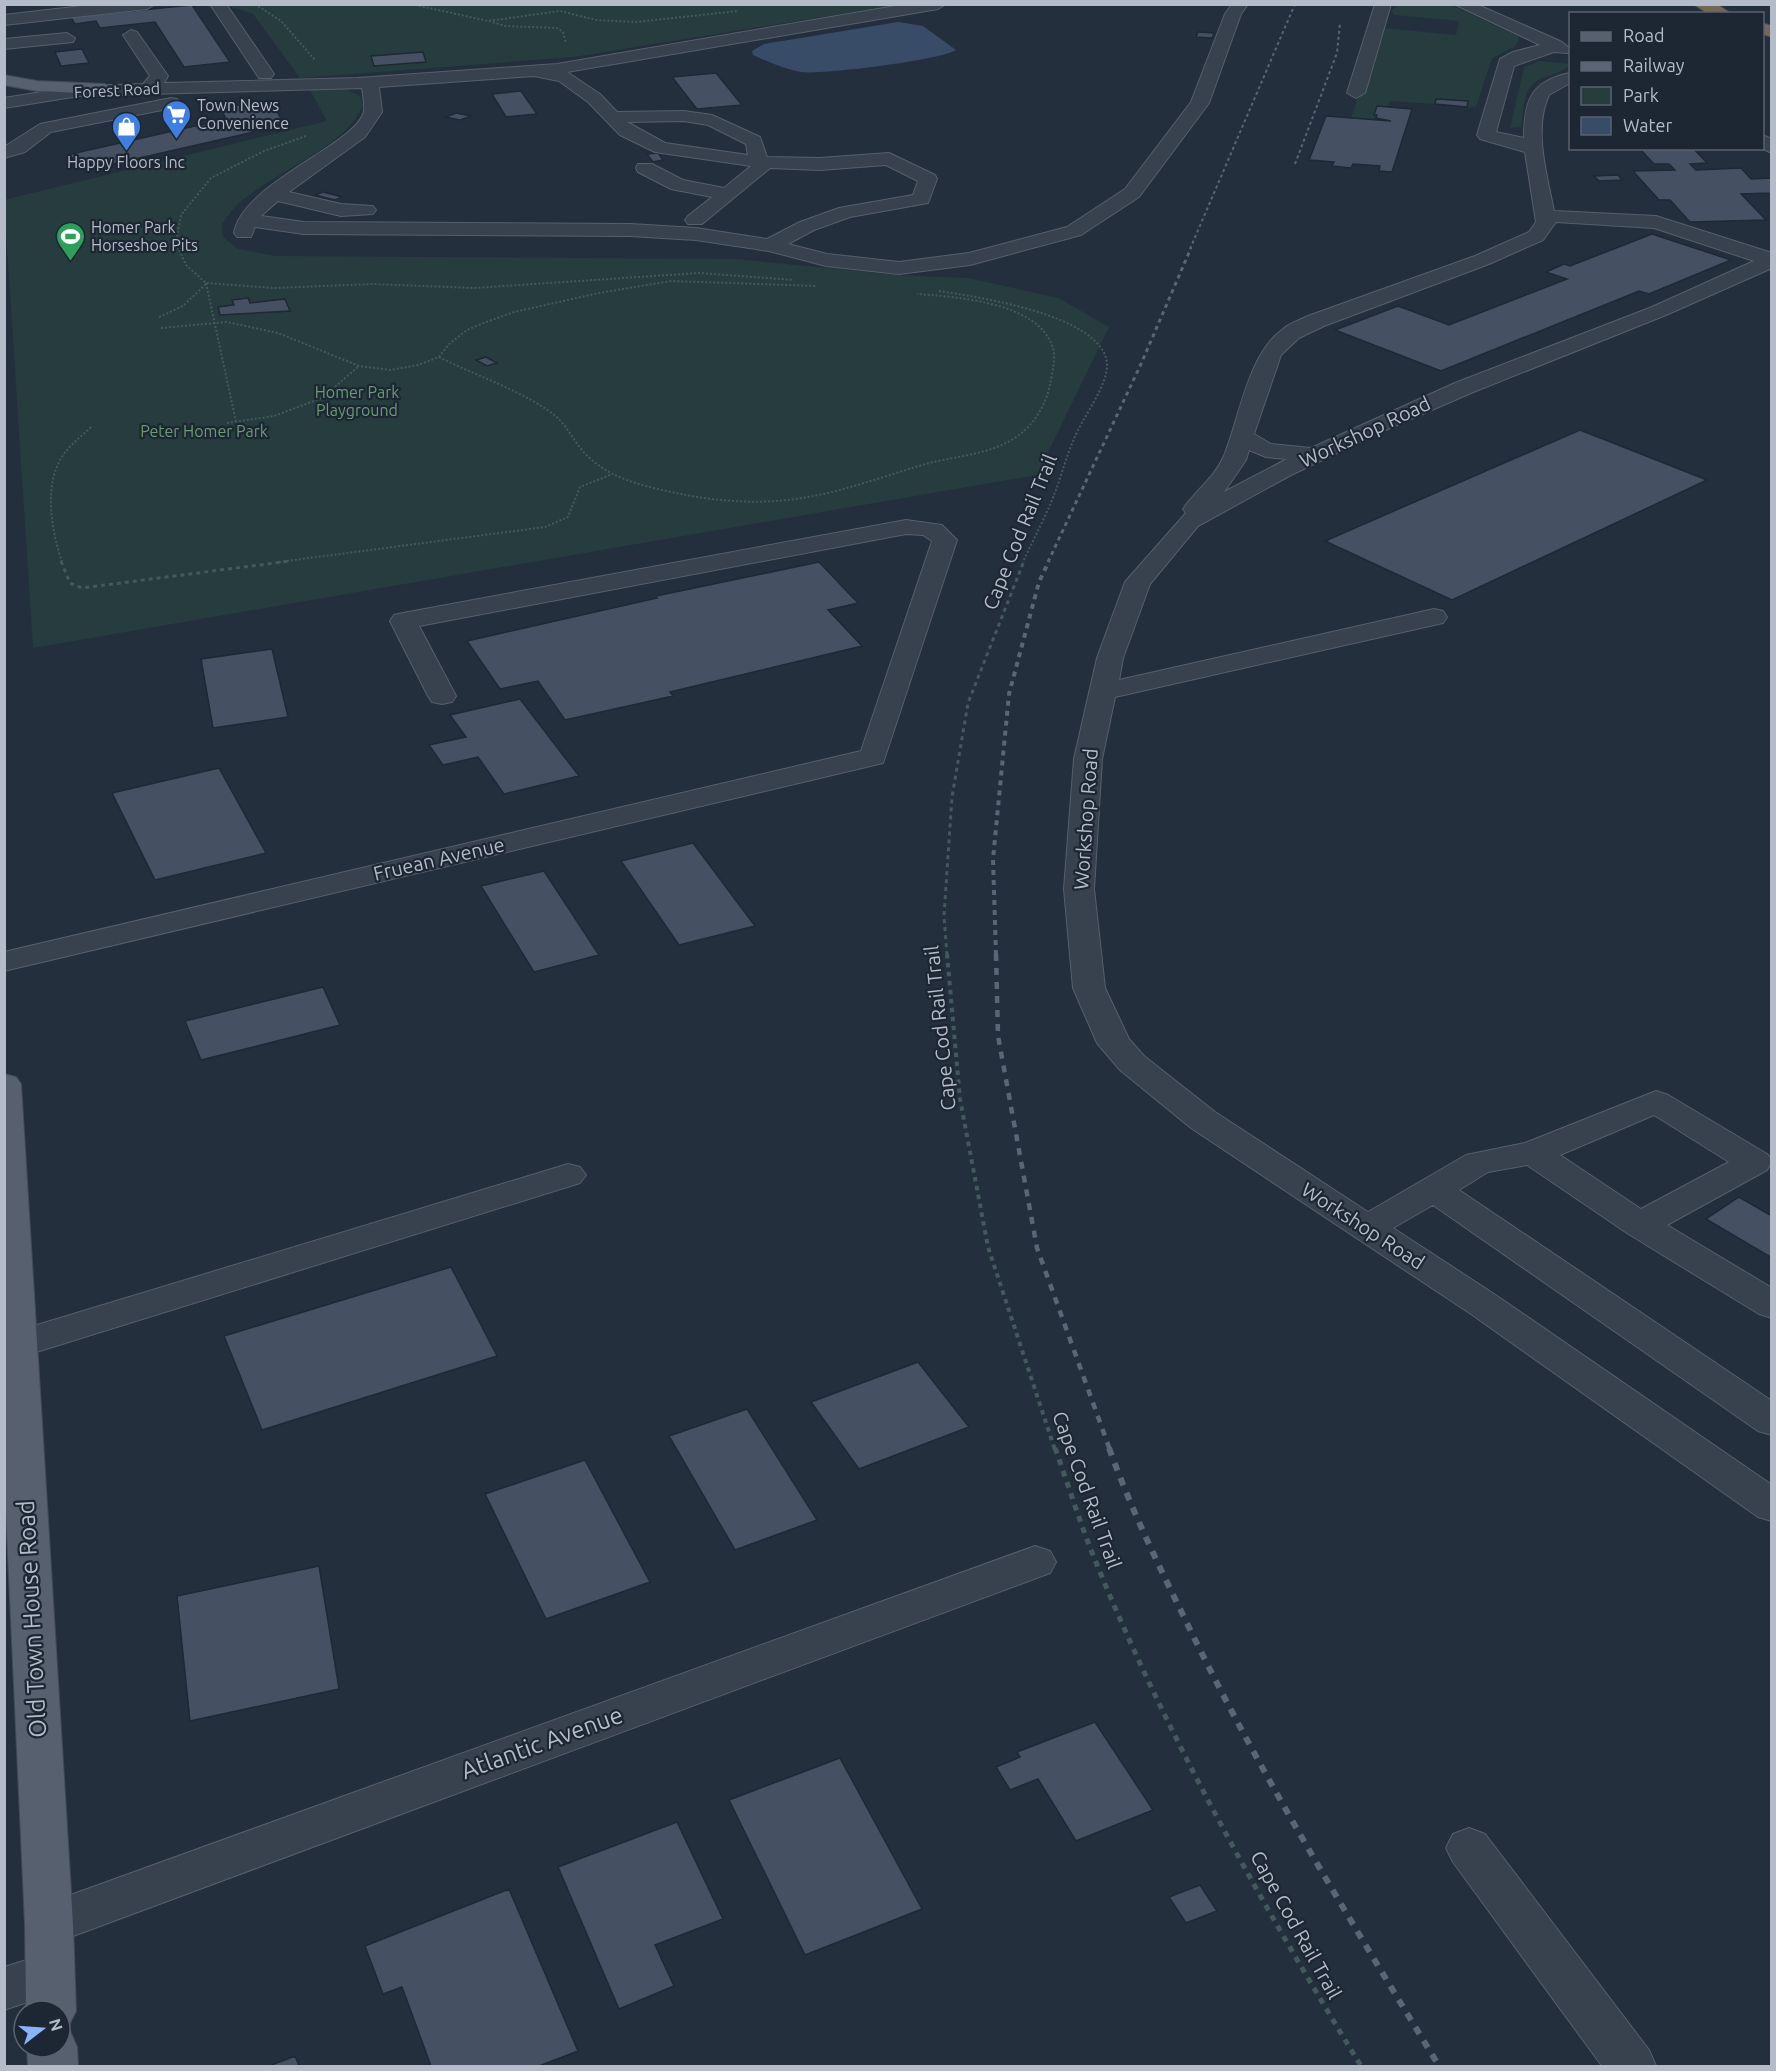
<svg xmlns="http://www.w3.org/2000/svg" width="1776" height="2071" viewBox="0 0 1776 2071" font-family="Ubuntu,sans-serif">
<rect width="100%" height="100%" fill="#242f3e"/>
<path fill="#263c3f" d="M1400,4L1451,5L1518,36L1519,41L1514,47L1492,58L1476,107L1468,108V101L1437,99L1435,104L1391,101L1387,107L1377,106L1374,115H1377L1373,120L1351,118L1379,33L1383,28L1456,35L1459,21L1395,15L1391,11Z
M225,5H896L574,57L300,78L253,14Z
M1539,61L1570,64C1560,77 1537,74 1529,89C1523,99 1523,116 1521,127L1510,128L1524,67Z
M346,89L360,96L363,106C345,148 270,173 236,206C231,211 227,218 222,224L223,237L238,249L276,256L735,259L898,275L968,278L1058,298L1109,327L1037,475L33,648L4,200L327,121L310,90Z"/>
<path fill="#394c67" d="M898,22L923,26L956,50C941,60 820,75 801,72C785,69 768,62 753,55L752,51L764,44Z"/>
<path fill="#455162" stroke="#1f2835" stroke-width="1.5" d="M192,5L230,62L184,67L155,22L100,28L96,21L75,24L71,17Z
M1198,32L1214,33L1212,38L1196,37Z
M82,49L89,63L61,66L55,52Z
M423,52L426,62L374,66L371,56Z
M716,73L742,105L697,109L672,77Z
M521,91L537,114L506,117L492,94Z
M1436,99L1468,101L1467,107L1435,104Z
M271,101L284,124L247,128L254,132L91,169L67,155L226,119L220,107Z
M1377,106L1412,109L1392,172L1379,171L1380,166L1353,164L1351,168L1332,166L1334,162L1309,160L1326,116L1391,121L1376,118L1377,115H1374Z
M456,113L471,116L460,120L446,117Z
M1639,148H1693L1707,163L1690,164L1696,170L1741,168L1751,179L1772,178V193L1741,194L1766,220L1690,222L1670,200H1659L1633,171L1675,170L1669,164H1654Z
M658,153L663,160L653,162L647,154Z
M1618,175L1622,180L1599,181L1594,176Z
M323,192L342,197L335,200L315,195Z
M1652,234L1731,260L1649,294L1639,291L1441,371L1335,330L1398,306L1449,325L1567,279L1546,272L1564,264L1570,266Z
M248,298L250,303L285,299L290,311L220,315L218,307L234,305L232,300Z
M486,357L497,363L487,366L476,360Z
M1580,430L1707,480L1452,600L1325,541Z
M819,562L858,603L828,610L862,646L670,692L673,696L565,720L538,681L500,689L467,641L657,598L656,596Z
M272,649L288,717L213,728L201,659Z
M520,699L579,776L504,794L478,757L443,765L429,745L466,737L450,715Z
M219,768L266,853L155,880L112,793Z
M693,843L755,926L679,945L621,861Z
M544,871L599,955L534,972L481,886Z
M323,987L340,1025L201,1060L185,1021Z
M1739,1197L1772,1216V1258L1706,1219Z
M451,1267L497,1356L262,1430L224,1336Z
M918,1362L969,1427L859,1469L811,1402Z
M747,1409L817,1520L735,1550L669,1436Z
M585,1460L650,1582L546,1619L485,1494Z
M319,1566L339,1689L190,1721L177,1596Z
M1095,1722L1153,1810L1076,1841L1038,1779L1010,1790L996,1767L1020,1757L1017,1752Z
M840,1758L922,1909L805,1955L729,1800Z
M677,1822L723,1919L655,1945L674,1986L619,2009L558,1867Z
M1200,1885L1217,1911L1186,1923L1169,1897Z
M509,1889L578,2051L539,2066H431L402,1987L383,1994L365,1946Z
M295,2056L299,2066H269Z"/>
<g fill="none" stroke-linecap="round" stroke-linejoin="round">
<defs>
<path id="minor" d="M99,4H155L147,9L4,25V15Z
M210,4H226L274,74L271,78H259Z
M907,4H946L938,9L567,72L600,94L617,112L684,111L712,115L760,137L767,157L820,158L889,153L935,175L937,179L928,203L850,217L814,230L788,244L827,254L899,262L969,253L1067,227L1125,189L1191,102L1225,14L1232,4H1248L1241,14L1209,103L1139,197L1081,235L970,265L899,274L826,266L769,251L696,240L630,236L304,234L255,227L251,237H237L234,233C242,183 358,144 364,111C365,105 363,95 362,88L79,96L4,108V98L79,86L143,84L150,76L123,35L131,30L137,32L168,76L164,83L358,78L557,64ZM534,76L559,81L588,102L620,135L655,152L751,166L724,188L683,180L652,164H638L636,168L638,172L671,189L712,197L688,216L685,220L688,224H702L770,168L820,170L886,165L918,181L913,195L839,208L800,222L767,239L696,228L630,224L304,222L261,216L278,201L341,216L373,214L376,210L373,206L341,204L289,192L365,137L382,112L379,87ZM684,121L708,125L746,144L748,155L665,143L627,122Z
M1375,4H1391L1365,93L1356,98L1347,93Z
M1454,4H1476L1562,42L1570,49L1568,53L1554,52L1514,66L1496,132L1524,138C1524,100 1531,81 1570,73V83L1549,95C1533,129 1547,175 1554,211L1656,216L1772,253V268L1666,315L1471,393L1381,432L1291,475L1198,526L1150,584L1123,658L1119,680L1434,609L1443,611L1447,617L1443,623L1434,625L1115,697L1102,759L1094,889L1105,988L1129,1039L1144,1056L1215,1112L1368,1212L1466,1155L1525,1143L1656,1091L1668,1095L1767,1154L1772,1160L1767,1170L1667,1225L1772,1288V1318L1759,1314L1627,1233L1527,1165L1488,1172L1459,1190L1772,1401V1435L1758,1431L1433,1205L1393,1228L1497,1296L1772,1485V1521L1758,1517L1471,1314L1191,1128L1120,1070L1097,1043L1073,988L1064,889L1074,759L1097,658L1125,582L1186,513L1183,509C1195,491 1214,478 1223,458C1240,418 1247,355 1283,329C1290,323 1300,320 1308,316L1475,256L1529,232L1536,222L1525,152L1480,139L1477,135L1500,59L1513,52L1540,45ZM1556,222L1654,228L1754,261L1652,307L1455,383L1311,448L1271,444L1254,434L1281,355L1299,338L1324,326L1489,264L1543,240ZM1249,450L1266,457L1287,459L1224,492L1246,460ZM1654,1115L1729,1162L1641,1209L1560,1155Z
M67,33L75,38L73,42L4,49V39Z
M171,98L177,99L180,103L177,107L51,132L25,152L4,158V147L40,124Z
M1762,135L1772,139V153L1761,148Z
M906,520L942,525L957,540L883,763L4,971V952L861,751L932,541L923,535L906,534L419,626L456,696L452,702L442,704L432,702L428,696L390,621L394,615L403,613Z
M568,1164L580,1167L586,1175L580,1183L30,1354L17,1358L4,1355V1335Z
M1035,1546L1050,1551L1056,1562L1050,1573L49,1945L32,1939L25,1924L32,1909Z
M1469,1828L1485,1834L1649,2050L1656,2066H1602L1453,1862L1446,1848L1453,1834Z
M49,1953L66,1959L73,1974L66,1989L4,2010V1967Z"/>
<path id="major" d="M4,75L37,81L105,84L114,89L105,94L37,91L4,85Z
M4,1074L16,1077L21,1084L73,1924L76,2011L68,2027L63,2029L70,2031L77,2047L78,2066H28L27,2047H60V2011H26L25,1924L4,1468Z"/>
<path id="highway" d="M1693,4H1716L1732,14H1709Z
M1762,23L1772,26V37L1762,34Z"/>
</defs>
<use href="#minor" stroke="#565f6c" stroke-width="2"/>
<use href="#major" stroke="#414a57" stroke-width="2"/>
<use href="#highway" stroke="#434c59" stroke-width="2"/>
<path stroke="#44595c" stroke-width="2" stroke-dasharray="2 2" stroke-linecap="butt" d="M255,4L281,21L315,60
M411,4L488,21L560,11L596,20L636,22L738,11
M489,21L505,26L557,28L563,32L566,43
M306,136L264,151L211,178L181,215L176,243L186,265L206,283L274,288L373,284L474,288L699,273L794,280
M206,283L236,422
M939,291C977,297 1104,315 1107,364C1108,386 1082,418 1074,439C1066,457 1061,477 1054,495C1045,518 1033,540 1023,562
M159,317L183,306L206,284
M161,328L227,322L278,333L359,366L390,370L418,365L439,357L449,344L467,330L486,322L514,312L599,293L671,281L816,286
M439,357C476,376 519,389 553,414C564,422 570,434 578,445C595,468 619,479 646,486C699,500 754,507 808,497C848,490 887,475 926,464C954,456 988,455 1013,439C1032,428 1046,406 1050,384C1052,374 1056,359 1053,348C1039,302 957,297 917,294
M227,423L274,416L322,398L359,366
M62,562C52,532 43,486 62,457C69,445 81,437 91,427
M279,562L545,527L568,517L580,487L610,475"/>
<path stroke="#44595c" stroke-width="3" stroke-dasharray="4 4" stroke-linecap="butt" d="M61,561L70,583L82,588L290,561
M947,955L944,916L952,797L968,703L1024,561"/>
<path stroke="#44595c" stroke-width="4" stroke-dasharray="4.5 4.5" stroke-linecap="butt" d="M947,954L960,1099L988,1247L1055,1450"/>
<path stroke="#44595c" stroke-width="5" stroke-dasharray="6 6" stroke-linecap="butt" d="M1055,1448C1068,1484 1079,1520 1093,1555C1165,1733 1261,1903 1361,2066"/>
<use href="#minor" fill="#38414e" fill-rule="evenodd"/>
<use href="#major" fill="#56606e" fill-rule="evenodd"/>
<use href="#highway" fill="#746855" fill-rule="evenodd"/>
<path stroke="#5a6575" stroke-width="2" stroke-dasharray="3 3" stroke-linecap="butt" d="M1295,164L1337,53L1340,23
M1190,249L1295,4"/>
<path stroke="#5a6575" stroke-width="3" stroke-dasharray="4 4" stroke-linecap="butt" d="M1048,562L1141,364L1191,248"/>
<path stroke="#5a6575" stroke-width="4" stroke-dasharray="5 5" stroke-linecap="butt" d="M996,955L993,859L1009,694L1039,582L1049,561"/>
<path stroke="#5a6575" stroke-width="4.5" stroke-dasharray="7 7" stroke-linecap="butt" d="M996,954L998,1036L1037,1248L1110,1450"/>
<path stroke="#5a6575" stroke-width="6" stroke-dasharray="8 8" stroke-linecap="butt" d="M1109,1448C1130,1506 1156,1560 1183,1615C1258,1771 1349,1918 1439,2066"/>
</g>
<defs>
<symbol id="supermarket-pin" viewBox="-11 -11 22 30"><path d="M0 17L-7.5 6A9.5 9.5 0 1 1 7.5 6Z" fill="#3f7fe0" stroke="#1d2633"/><path d="M-6-5.5h2.5l.6 2H6L4.5 2H-2.5L-4.4-4H-6ZM-1.5 3.2a1.3 1.3 0 1 0 .1 0ZM3 3.2a1.3 1.3 0 1 0 .1 0Z" fill="#fff"/></symbol>
<symbol id="shop-pin" viewBox="-11 -11 22 30"><path d="M0 17L-7.5 6A9.5 9.5 0 1 1 7.5 6Z" fill="#3f7fe0" stroke="#1d2633"/><path d="M-5-2.5h2.3a2.7 3.5 0 0 1 5.4 0H5L5.5 6h-11ZM-1.5-2.5h3a1.5 2.3 0 0 0-3 0Z" fill="#fff"/></symbol>
<symbol id="stadium-pin" viewBox="-11 -11 22 30"><path d="M0 17L-7.5 6A9.5 9.5 0 1 1 7.5 6Z" fill="#2e9e5b" stroke="#1d2633"/><path d="M0-5a6.5 5 0 1 0 0 10a6.5 5 0 1 0 0-10ZM-3.5-1.8h7v3.6h-7Z" fill="#fff"/></symbol>
</defs>
<g fill-rule="evenodd">
<use href="#supermarket-pin" x="160" y="98" width="33" height="45"/>
<use href="#shop-pin" x="110" y="110" width="33" height="45"/>
<use href="#stadium-pin" x="54" y="220" width="33" height="45"/>
</g>
<g text-anchor="middle" stroke-width="4.5" stroke-linejoin="round" paint-order="stroke">
<g font-size="16" fill="#b4bcc9" stroke="#1d2633">
<text transform="translate(117 90) rotate(-3)" y="6">Forest Road</text>
</g>
<g font-size="16" fill="#b4bcc9" stroke="#1d2633" text-anchor="start">
<text x="197" y="111">Town News<tspan x="197" dy="18">Convenience</tspan></text>
<text x="126" y="168" text-anchor="middle">Happy Floors Inc</text>
<text x="91" y="233">Homer Park<tspan x="91" dy="18">Horseshoe Pits</tspan></text>
</g>
<g font-size="16" fill="#6b9a76" stroke="#1d2633">
<text x="357" y="398">Homer Park<tspan x="357" dy="18">Playground</tspan></text>
<text x="204" y="437">Peter Homer Park</text>
</g>
<g font-size="20" fill="#b4bcc9" stroke="#1d2633">
<text transform="translate(1365 432) rotate(-25)" y="7">Workshop Road</text>
<text transform="translate(1020 532) rotate(-68)" y="7">Cape Cod Rail Trail</text>
<text transform="translate(1086 819) rotate(-86)" y="7">Workshop Road</text>
<text transform="translate(439 859) rotate(-13)" y="7">Fruean Avenue</text>
<text transform="translate(940 1028) rotate(-96)" y="7">Cape Cod Rail Trail</text>
<text transform="translate(1363 1226) rotate(33)" y="7">Workshop Road</text>
<text transform="translate(1087 1490) rotate(70)" y="7">Cape Cod Rail Trail</text>
<text transform="translate(1296 1925) rotate(61)" y="7">Cape Cod Rail Trail</text>
</g>
<g font-size="24" fill="#b4bcc9" stroke="#1d2633">
<text transform="translate(32 1619) rotate(-93)" y="8">Old Town House Road</text>
<text transform="translate(542 1743) rotate(-20)" y="8">Atlantic Avenue</text>
</g>
</g>
<rect width="1776" height="2071" fill="none" stroke="#b4bcc9" stroke-width="12"/>
<rect x="1569" y="12" width="195" height="138" fill="#1d2633" stroke="#59626f" stroke-width="1.5"/>
<rect x="1581" y="32" width="30" height="9" fill="#56606e" stroke="#59626f" stroke-width="1.5"/>
<text x="1623" y="42" font-size="18" fill="#b4bcc9">Road</text>
<rect x="1581" y="62" width="30" height="9" fill="#5a6575" stroke="#59626f" stroke-width="1.5"/>
<text x="1623" y="72" font-size="18" fill="#b4bcc9">Railway</text>
<rect x="1581" y="87" width="30" height="18" fill="#263c3f" stroke="#59626f" stroke-width="1.5"/>
<text x="1623" y="102" font-size="18" fill="#b4bcc9">Park</text>
<rect x="1581" y="117" width="30" height="18" fill="#394c67" stroke="#59626f" stroke-width="1.5"/>
<text x="1623" y="132" font-size="18" fill="#b4bcc9">Water</text>
<g transform="translate(42 2029) rotate(73)"><circle r="28" fill="#1d2633" stroke="#59626f" stroke-width="1.5"/>
<path d="M0-4.5L10 22L0 15L-10 22Z" fill="#8ab4f8"/>
<text y="-9" font-size="16" font-weight="bold" text-anchor="middle" fill="#b4bcc9">N</text>
</g>
</svg>
